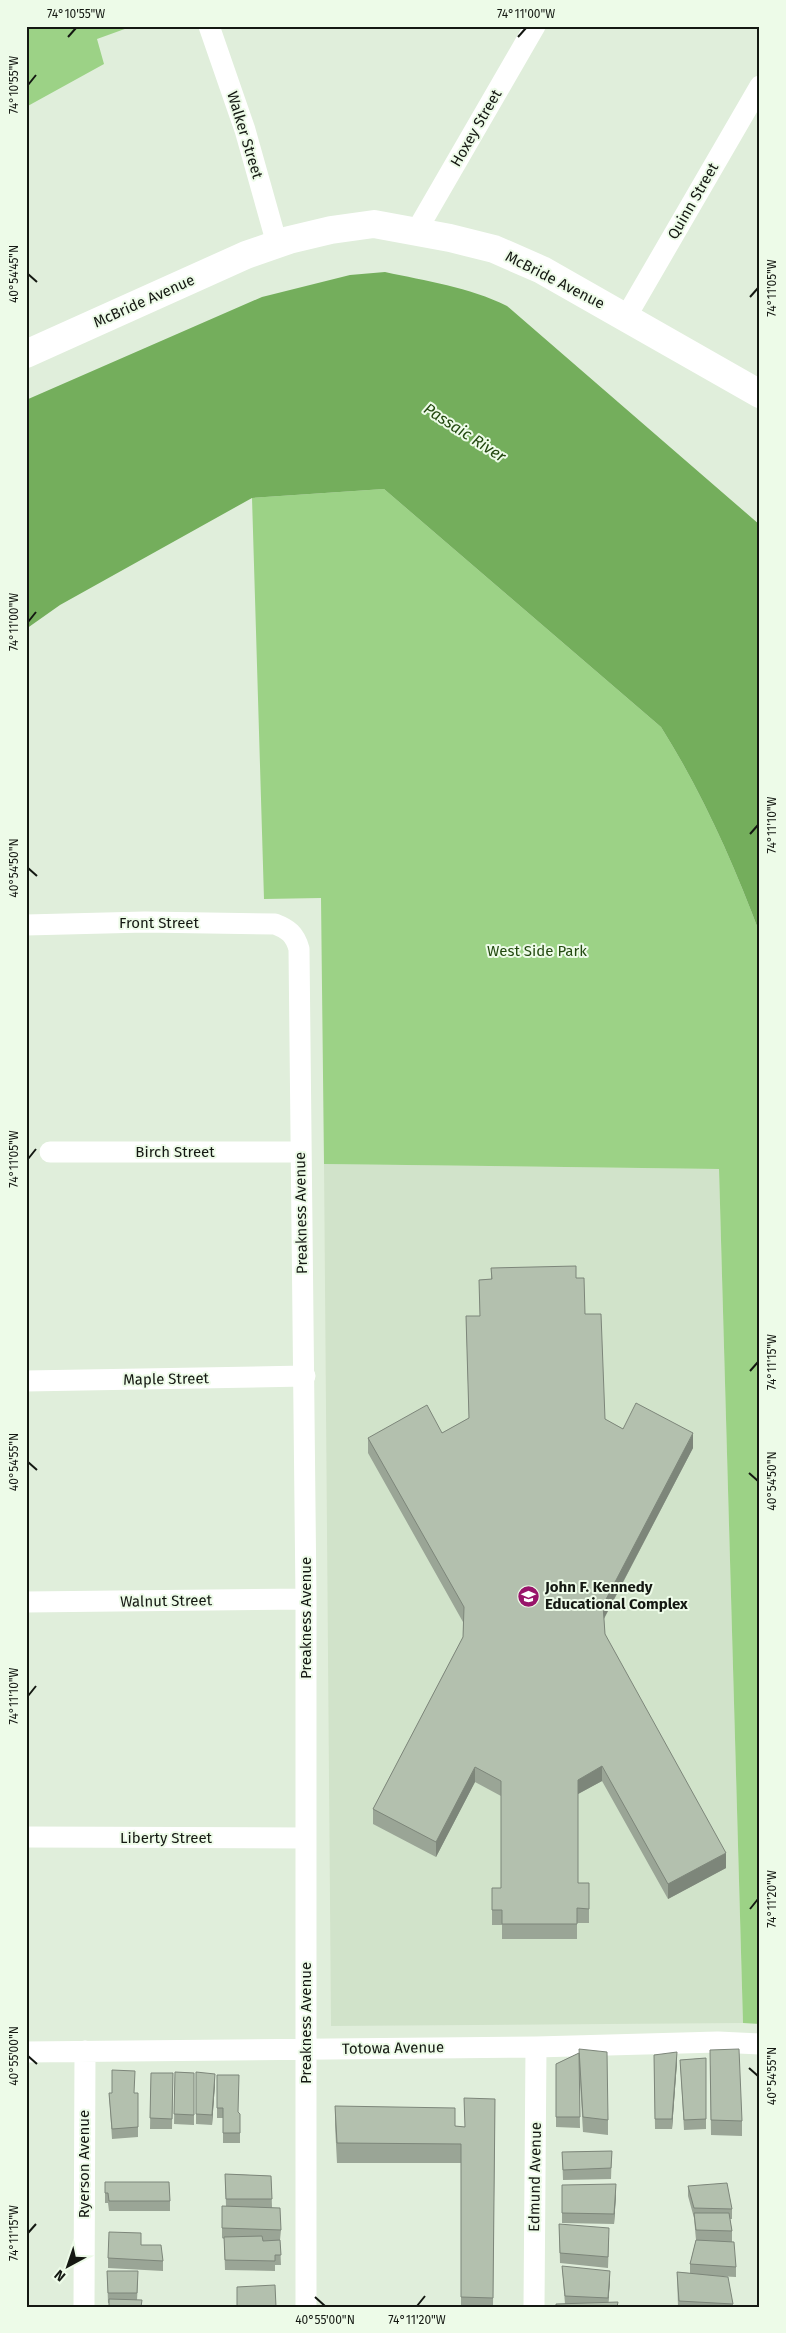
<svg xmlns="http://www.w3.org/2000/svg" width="786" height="2333" viewBox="0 0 786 2333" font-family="'Fira Sans',sans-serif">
<rect width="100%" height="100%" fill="#e0eedb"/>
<path fill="#d1e3ca" d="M324,1164L719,1169L743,2023L331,2026Z"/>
<path fill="#9cd286" d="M26,26H133L97,39L104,64L26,107Z
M384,489L661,727C702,792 733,862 760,934V2024L743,2023L719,1169L324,1164L321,898L264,899L252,498Z"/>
<path fill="#74ae5c" d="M385,272C426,281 469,287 507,306L760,525V934C733,862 702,792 661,727L384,489L252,498L60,605L26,629V400L262,297L350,275Z"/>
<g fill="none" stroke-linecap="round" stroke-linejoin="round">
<path stroke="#fff" stroke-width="21" d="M209,26L245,130L277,244
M417,230L535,26
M626,317L760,86
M26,925L145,922L275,924C288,929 295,934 299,949L306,1599V2307
M50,1152H300
M26,1381L305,1376
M26,1602L306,1599
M26,1837L306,1838
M26,2052L536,2047L718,2042L760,2044
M84,2307L85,2051
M534,2307L536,2047"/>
<path stroke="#fff" stroke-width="28" d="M26,354L246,255L289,240L331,230L374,224L450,238L494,249L542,270L760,394"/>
</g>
<path fill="#9aa596" d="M491,1268L576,1278L585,1314L605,1419L623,1429L693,1448L604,1619L605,1634L726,1868L668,1899L602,1781L578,1794V1883H589V1923H577V1939H502V1925H492V1888H501V1796L475,1782L436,1857L373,1824V1809L463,1637V1622L368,1453V1438L442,1433L469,1418L466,1316H480L479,1280L491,1279Z
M579,2053L608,2120V2135L583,2132L579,2065L580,2128L556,2127V2064Z
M654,2055L677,2062L672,2129H655Z
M706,2058V2129L684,2130L680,2060Z
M710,2065L742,2121V2136L711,2135Z
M175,2072L194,2073V2125L174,2124Z
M196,2072L215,2084L212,2125L196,2124Z
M151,2073H173L172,2129H150Z
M217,2075L238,2113L240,2114V2143H223V2118H217Z
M109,2093H138V2137L112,2139Z
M495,2099L493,2307H461V2163H337L335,2125V2106L455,2126L465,2127Z
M612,2151L611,2179L563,2180L562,2152Z
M225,2174L271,2176L272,2207L281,2230L280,2240L281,2265H275V2271L225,2270L224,2239L222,2238V2206H226Z
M105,2182L170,2201V2211H109L108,2203H105Z
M562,2185L616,2195L614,2224L562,2223Z
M688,2186L732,2209V2219H730L732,2231V2241L736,2267V2277L716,2276L733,2304V2307H678L677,2272L690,2273V2264L696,2240L694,2218L688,2196Z
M559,2224L609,2238L608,2268L560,2263Z
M141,2245L163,2261V2271L108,2268V2258Z
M562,2266L610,2281L608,2303L618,2307L565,2304Z
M107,2271L138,2282L137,2300L142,2307L108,2303Z"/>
<path fill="#7d867a" d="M693,1433V1448L603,1620V1605Z
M602,1766V1781L578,1794V1780Z
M475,1767V1782L436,1857V1842Z
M726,1853V1868L668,1899V1884Z
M677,2052V2062L672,2129V2119Z
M215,2074V2084L212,2125V2115Z
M616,2184V2195L614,2224V2214Z
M610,2271V2281L608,2307V2298Z"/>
<path fill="#b3c0ae" stroke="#7d867a" d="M576,1266V1278H584L585,1314H601L605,1419L623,1429L636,1403L693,1433L603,1605L605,1634L726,1853L668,1884L602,1766L578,1780V1883H589V1909L577,1908V1924H502V1910H492V1888H501V1781L475,1767L436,1842L373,1809L463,1637L464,1607L368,1438L427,1405L442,1433L469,1418L466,1316H480L479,1280L492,1279L491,1268Z
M579,2049L607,2052L608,2120L583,2117Z
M739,2049L742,2121L711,2120L710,2050Z
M677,2052L672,2119H655L654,2055Z
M579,2053L580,2117H556V2064Z
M706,2058V2119L684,2120L680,2060Z
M112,2070L135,2071L134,2093H138V2127L112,2129L109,2093H112Z
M175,2072L194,2073V2115L174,2114Z
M196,2072L215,2074L212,2115L196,2114Z
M151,2073H173L172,2119L150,2118Z
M217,2075H239L238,2112L240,2114V2133H223V2108H217Z
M464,2098L495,2099L493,2298L461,2297V2144L337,2143L335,2106L455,2108V2126L465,2127Z
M612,2151L611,2168L563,2170L562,2152Z
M225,2174L271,2176L272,2199H226Z
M105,2182H169L170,2201H109L108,2193H105Z
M727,2183L732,2209L694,2208L688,2186Z
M616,2184L614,2214L562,2213V2185Z
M222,2206L280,2208L281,2230L222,2228Z
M694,2213H729L732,2231L696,2230Z
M559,2224L609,2228L608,2257L560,2253Z
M109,2232L141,2233V2245H161L163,2261L108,2258Z
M262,2236L263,2241L280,2240L281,2255H275V2261L225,2260L224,2237Z
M696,2240L734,2242L736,2267L690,2264Z
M562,2266L610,2271L608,2298L565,2296Z
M107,2271H138L137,2293H108Z
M677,2272L728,2277L733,2304L679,2301Z
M275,2285L276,2307H237V2287Z
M109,2299L142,2300L141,2307H109Z
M618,2302L617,2307H556V2304Z"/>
<path fill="none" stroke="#141812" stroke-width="2" d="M68,37L76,28M518,37L526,28M28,85L36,75M28,274L37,282M750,297L758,288M28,622L36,612M750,834L758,825M28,868L37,876M28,1159L36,1149M750,1371L758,1362M28,1462L37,1470M749,1473L758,1481M28,1696L36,1686M750,1909L758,1899M28,2056L37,2064M749,2068L758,2076M28,2233L36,2224M315,2297L325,2306M417,2306L425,2296"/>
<defs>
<symbol id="school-disc" viewBox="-11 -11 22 22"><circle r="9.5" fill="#98146a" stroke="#edfbe8"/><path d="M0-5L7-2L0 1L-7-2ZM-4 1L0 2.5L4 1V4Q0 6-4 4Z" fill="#fff"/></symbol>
</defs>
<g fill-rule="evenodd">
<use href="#school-disc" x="516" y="1584" width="25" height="25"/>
</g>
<g text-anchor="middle" stroke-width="4" stroke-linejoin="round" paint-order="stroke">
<g font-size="15" fill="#141812" stroke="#edfbe8">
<text transform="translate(476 128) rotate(-60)" y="5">Hoxey Street</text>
<text transform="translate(245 135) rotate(73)" y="5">Walker Street</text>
<text transform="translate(693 201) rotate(-60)" y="5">Quinn Street</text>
<text transform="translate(555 280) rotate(27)" y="5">McBride Avenue</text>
<text transform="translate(144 301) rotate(-24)" y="5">McBride Avenue</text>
<text x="159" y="928">Front Street</text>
<text x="175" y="1157">Birch Street</text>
<text transform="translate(301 1213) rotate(-91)" y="5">Preakness Avenue</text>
<text transform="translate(166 1379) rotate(-1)" y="5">Maple Street</text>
<text transform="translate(166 1601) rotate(-1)" y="5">Walnut Street</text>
<text transform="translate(306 1618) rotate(-90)" y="5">Preakness Avenue</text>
<text x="166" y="1843">Liberty Street</text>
<text transform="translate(306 2023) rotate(-90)" y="5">Preakness Avenue</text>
<text transform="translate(393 2048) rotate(-1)" y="5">Totowa Avenue</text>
<text transform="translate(84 2164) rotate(-90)" y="5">Ryerson Avenue</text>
<text transform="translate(535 2177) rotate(-89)" y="5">Edmund Avenue</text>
</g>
<g font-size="15" fill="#244a11" stroke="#edfbe8">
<text x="537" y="956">West Side Park</text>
</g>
<g font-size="15" font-weight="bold" fill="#141812" stroke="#edfbe8" text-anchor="start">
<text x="545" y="1592">John F. Kennedy<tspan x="545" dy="17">Educational Complex</tspan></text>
</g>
<g font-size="16" font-style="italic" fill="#22480f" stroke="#edfbe8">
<text transform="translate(465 432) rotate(33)" y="6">Passaic River</text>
</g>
</g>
<rect width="786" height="2333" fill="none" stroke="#edfbe8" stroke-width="55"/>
<g transform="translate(68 2266) rotate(220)" stroke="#edfbe8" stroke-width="4" paint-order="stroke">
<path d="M0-4L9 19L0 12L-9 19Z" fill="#141812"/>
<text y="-8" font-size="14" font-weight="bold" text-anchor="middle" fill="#141812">N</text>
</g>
<rect x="28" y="28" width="730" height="2278" fill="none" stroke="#141812" stroke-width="2"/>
<g font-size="12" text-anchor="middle" fill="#141812">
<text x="76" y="18">74°10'55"W</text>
<text x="526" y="18">74°11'00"W</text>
<text transform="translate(14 85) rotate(-90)" y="4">74°10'55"W</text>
<text transform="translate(14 274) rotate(-90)" y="4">40°54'45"N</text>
<text transform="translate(772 288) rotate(-90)" y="4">74°11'05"W</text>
<text transform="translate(14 622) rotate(-90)" y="4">74°11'00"W</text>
<text transform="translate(772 825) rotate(-90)" y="4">74°11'10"W</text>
<text transform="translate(14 868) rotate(-90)" y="4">40°54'50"N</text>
<text transform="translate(14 1159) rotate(-90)" y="4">74°11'05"W</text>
<text transform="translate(772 1362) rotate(-90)" y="4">74°11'15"W</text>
<text transform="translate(14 1462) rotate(-90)" y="4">40°54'55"N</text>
<text transform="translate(772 1481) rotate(-90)" y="4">40°54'50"N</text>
<text transform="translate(14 1696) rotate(-90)" y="4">74°11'10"W</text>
<text transform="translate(772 1899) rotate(-90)" y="4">74°11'20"W</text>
<text transform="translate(14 2056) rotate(-90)" y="4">40°55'00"N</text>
<text transform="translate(772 2076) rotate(-90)" y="4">40°54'55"N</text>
<text transform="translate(14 2233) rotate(-90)" y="4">74°11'15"W</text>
<text x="325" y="2324">40°55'00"N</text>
<text x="417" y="2324">74°11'20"W</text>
</g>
</svg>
